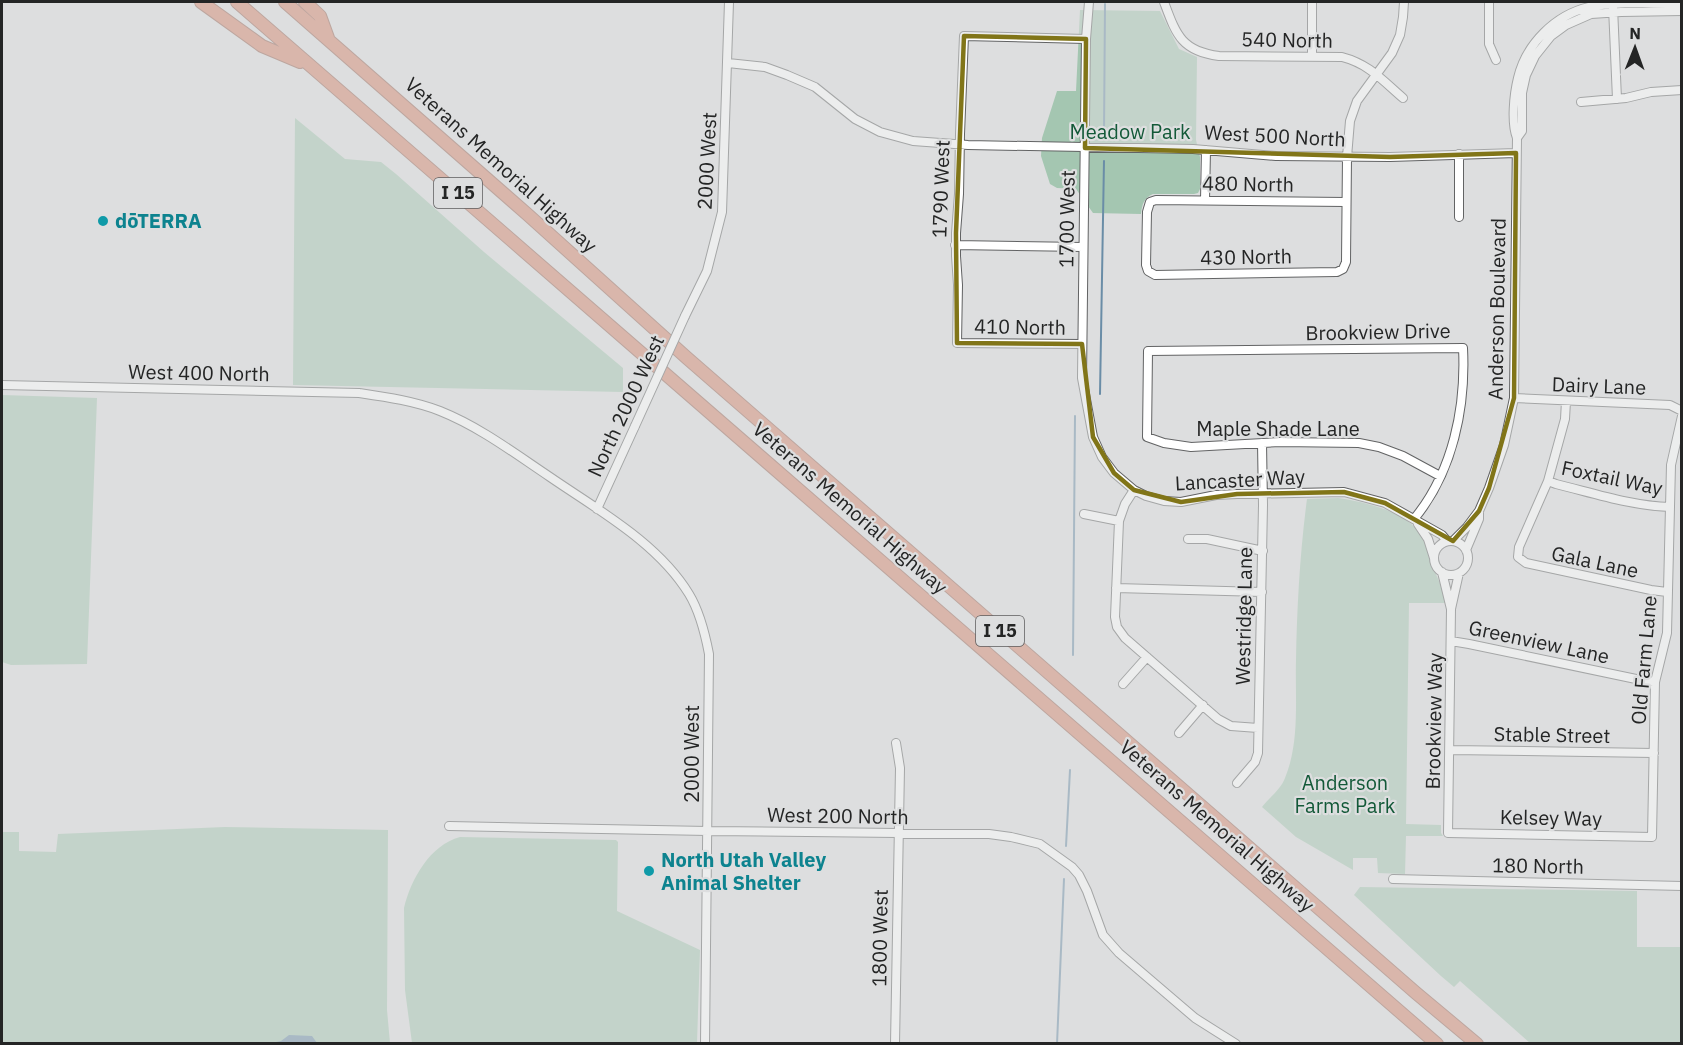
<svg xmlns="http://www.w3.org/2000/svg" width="1683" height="1045" viewBox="0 0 1683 1045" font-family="'IBM Plex Sans',sans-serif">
<rect width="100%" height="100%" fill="#dddedf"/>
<path fill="#a4c6b1" d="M1080,10L1160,11L1179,49L1197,57L1196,140L1200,157V189L1198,193L1194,194H1153C1144,198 1142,204 1141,214L1093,213L1076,189L1057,188L1050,184L1041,156L1042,138L1057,91H1076Z
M295,118L345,159L381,162L396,174L484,252L623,368V392L293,385Z
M2,395L97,398L87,664L11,665L2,662Z
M1338,498C1364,502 1409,511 1423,538C1428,547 1428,559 1433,568C1439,580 1443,590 1446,603H1409L1406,824L1441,825V833L1443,836H1406L1405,874L1378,873L1377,858H1353V870L1296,837L1262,807C1269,798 1281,789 1285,778C1300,742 1295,699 1296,660C1297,606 1300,552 1307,499Z
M225,827L388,830L387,1010L390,1043L2,1044V832H19V851L56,852L58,834Z
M460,837L616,840L618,842L617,911L700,950L697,1043H412L405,990L404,908C411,879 430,845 460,837Z
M1360,887L1637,891V947H1681V1043H1530L1460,981L1454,987L1441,976L1354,895Z"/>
<path fill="#6a8da7" d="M289,1035L312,1036L317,1043H271L281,1041Z"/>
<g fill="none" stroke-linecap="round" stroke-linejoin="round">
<path stroke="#6a8da7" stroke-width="2" d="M1104,132L1105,4
M1100,394L1104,161
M1073,655L1075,416
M1066,846L1070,770
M1057,1044L1064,879"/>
<defs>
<path id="minor" d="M1089,2L1086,39L1082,378L1093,437L1102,457L1114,473L1134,490L1146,496L1164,501L1181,502L1216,495L1237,494L1344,492L1385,503L1442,535L1447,541
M1164,2C1176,34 1181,51 1219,56L1342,57C1369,64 1382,80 1403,98
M1489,2V44L1496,60
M1613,7L1617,99
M1312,57V2
M728,63L765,67L787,75L815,87L855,119L880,132L913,141L968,145L1193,149L1276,156L1390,157L1516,153
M1581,102L1626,98L1651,92L1682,90
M1517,138L1522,131V93L1526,75L1535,56L1551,36L1566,25L1591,14L1621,12L1682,11
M1205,200L1206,150
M1346,202L1156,200L1150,202L1147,212L1146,265L1148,271L1155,275L1337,272L1343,269L1346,262L1347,157L1350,121L1357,101L1392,53L1400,35L1403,17L1404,2
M1459,217V154
M955,245L1083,247
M685,316L707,271L722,212L729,2
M1082,344L957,343L958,285L956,256V233L959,194L960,134L964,36L1086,39
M2,385L359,393C386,397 414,401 440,411C480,427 514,453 550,477C598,510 658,543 689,594C700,612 705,633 709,654L705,1044
M1514,398L1670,405L1682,411
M1566,401L1565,419L1548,481L1519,547L1518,557L1526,563L1651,590L1667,592
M1548,481L1556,484C1593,493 1632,506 1670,507
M1134,490L1125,504L1119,521L1115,617L1117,627L1125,638L1218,719L1231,726L1258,728
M597,509L635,426
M1084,514L1119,521
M1414,519C1453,472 1466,407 1463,348L1148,351L1147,437L1164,443L1191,447L1280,442L1359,443L1379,447L1403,456L1440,476
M1418,524L1428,539L1434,558
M1188,539H1207L1263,551
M1453,541L1467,527L1479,511L1489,488L1504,445L1514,398L1517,138C1511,123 1514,94 1518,78C1526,44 1555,15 1589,7C1618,1 1652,4 1682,3
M1434 558a17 17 0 1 1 34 0a17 17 0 1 1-34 0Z
M1466,550L1479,519V511
M1442,572L1451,609
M1459,573L1451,609L1448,833L1652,837L1655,682L1667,633L1671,465L1682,416
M1116,588L1262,592
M1451,641L1469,644L1636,679L1655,682
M1123,684L1147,657
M1179,733L1203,705
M1450,750L1654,753
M1237,783L1255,762L1258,753L1263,505L1262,443
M449,826L708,831L989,834L1011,837L1040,844L1072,867L1079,875L1087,891L1103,935L1119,953L1195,1018L1236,1044
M1393,879L1682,886
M895,1044L900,768L896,743"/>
<path id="highway" d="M201,2L262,46L300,62
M237,2L1437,1044
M285,2L527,214L687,358L1416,993L1477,1044
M305,2L320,16L328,38"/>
</defs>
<use href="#minor" stroke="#626364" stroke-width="10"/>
<use href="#highway" stroke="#976354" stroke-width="14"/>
<use href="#minor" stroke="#fff" stroke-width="8"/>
<use href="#highway" stroke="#d5856e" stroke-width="12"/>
<defs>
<path id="minor-bridge" d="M635,426L685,316"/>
</defs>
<use href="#minor-bridge" stroke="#626364" stroke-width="10" stroke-linecap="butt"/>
<use href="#minor-bridge" stroke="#fff" stroke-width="8"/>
</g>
<path d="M0 0H1683V1045H0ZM964,36L1086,39L1085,148L1390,157L1516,153L1514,398L1489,488L1479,511L1453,541L1385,503L1344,492L1237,494L1181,502L1134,490L1114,473L1093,437L1082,344L957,343L956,233Z" fill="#dddedf" fill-opacity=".55" fill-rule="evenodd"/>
<path fill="none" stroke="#817518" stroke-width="4.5" stroke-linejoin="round" d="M964,36L1086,39L1085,148L1390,157L1516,153L1514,398L1489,488L1479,511L1453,541L1385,503L1344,492L1237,494L1181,502L1134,490L1114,473L1093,437L1082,344L957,343L956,233Z"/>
<g fill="#0f9aa8" stroke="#dddedf" stroke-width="2">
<circle cx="103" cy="221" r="6"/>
<circle cx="649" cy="871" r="6"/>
</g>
<g text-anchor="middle" stroke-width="4.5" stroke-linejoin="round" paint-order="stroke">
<g fill="#dddedf" stroke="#5c5c5d" stroke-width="1.5">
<rect x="434" y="178" width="48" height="30" rx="4.5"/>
<rect x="976" y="616" width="48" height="30" rx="4.5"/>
</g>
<g font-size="18" font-weight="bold" fill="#242525">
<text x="458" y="199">I 15</text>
<text x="1000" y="637">I 15</text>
</g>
<g font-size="20" fill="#242525" stroke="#dddedf">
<text transform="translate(1287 40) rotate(1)" y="7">540 North</text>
<text transform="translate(1275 136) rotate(3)" y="7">West 500 North</text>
<text transform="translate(707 161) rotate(-87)" y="7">2000 West</text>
<text transform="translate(501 165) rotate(42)" y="7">Veterans Memorial Highway</text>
<text transform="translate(1248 184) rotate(1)" y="7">480 North</text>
<text transform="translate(941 189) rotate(-88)" y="7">1790 West</text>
<text transform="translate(1067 219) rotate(-89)" y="7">1700 West</text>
<text transform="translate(1246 257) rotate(-1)" y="7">430 North</text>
<text transform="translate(1497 309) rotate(-89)" y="7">Anderson Boulevard</text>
<text transform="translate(1020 327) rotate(1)" y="7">410 North</text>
<text transform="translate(1378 332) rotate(-1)" y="7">Brookview Drive</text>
<text transform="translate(199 373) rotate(1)" y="7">West 400 North</text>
<text transform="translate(1599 386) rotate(2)" y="7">Dairy Lane</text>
<text transform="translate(626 406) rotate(-65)" y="7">North 2000 West</text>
<text x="1278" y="436">Maple Shade Lane</text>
<text transform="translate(1612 478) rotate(12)" y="7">Foxtail Way</text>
<text transform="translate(1240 480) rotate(-3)" y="7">Lancaster Way</text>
<text transform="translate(850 508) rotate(41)" y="7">Veterans Memorial Highway</text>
<text transform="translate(1595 562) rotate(12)" y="7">Gala Lane</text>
<text transform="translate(1244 616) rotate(-89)" y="7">Westridge Lane</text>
<text transform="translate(1539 642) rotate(12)" y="7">Greenview Lane</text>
<text transform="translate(1644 660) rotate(-85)" y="7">Old Farm Lane</text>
<text transform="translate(1434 721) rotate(-89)" y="7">Brookview Way</text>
<text transform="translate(1552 735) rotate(1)" y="7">Stable Street</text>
<text transform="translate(692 754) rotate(-90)" y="7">2000 West</text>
<text transform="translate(838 816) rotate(1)" y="7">West 200 North</text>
<text transform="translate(1551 818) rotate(1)" y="7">Kelsey Way</text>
<text transform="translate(1217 826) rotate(41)" y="7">Veterans Memorial Highway</text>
<text transform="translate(1538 866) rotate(1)" y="7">180 North</text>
<text transform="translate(880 938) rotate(-89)" y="7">1800 West</text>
</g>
<g font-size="20" fill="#135938" stroke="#dddedf">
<text x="1130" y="139">Meadow Park</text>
<text x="1345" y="790">Anderson<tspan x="1345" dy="23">Farms Park</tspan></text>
</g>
<g font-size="20" font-weight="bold" fill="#0d838f" stroke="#dddedf" text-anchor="start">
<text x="115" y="228">dōTERRA</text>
<text x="661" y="867">North Utah Valley<tspan x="661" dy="23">Animal Shelter</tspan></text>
</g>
</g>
<rect width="1683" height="1045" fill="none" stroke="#242525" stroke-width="6"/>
<g transform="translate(1635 48) rotate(1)" stroke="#dddedf" stroke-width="4.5" paint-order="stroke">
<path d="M0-4.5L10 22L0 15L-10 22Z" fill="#242525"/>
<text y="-9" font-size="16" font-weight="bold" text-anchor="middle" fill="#242525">N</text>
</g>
</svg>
